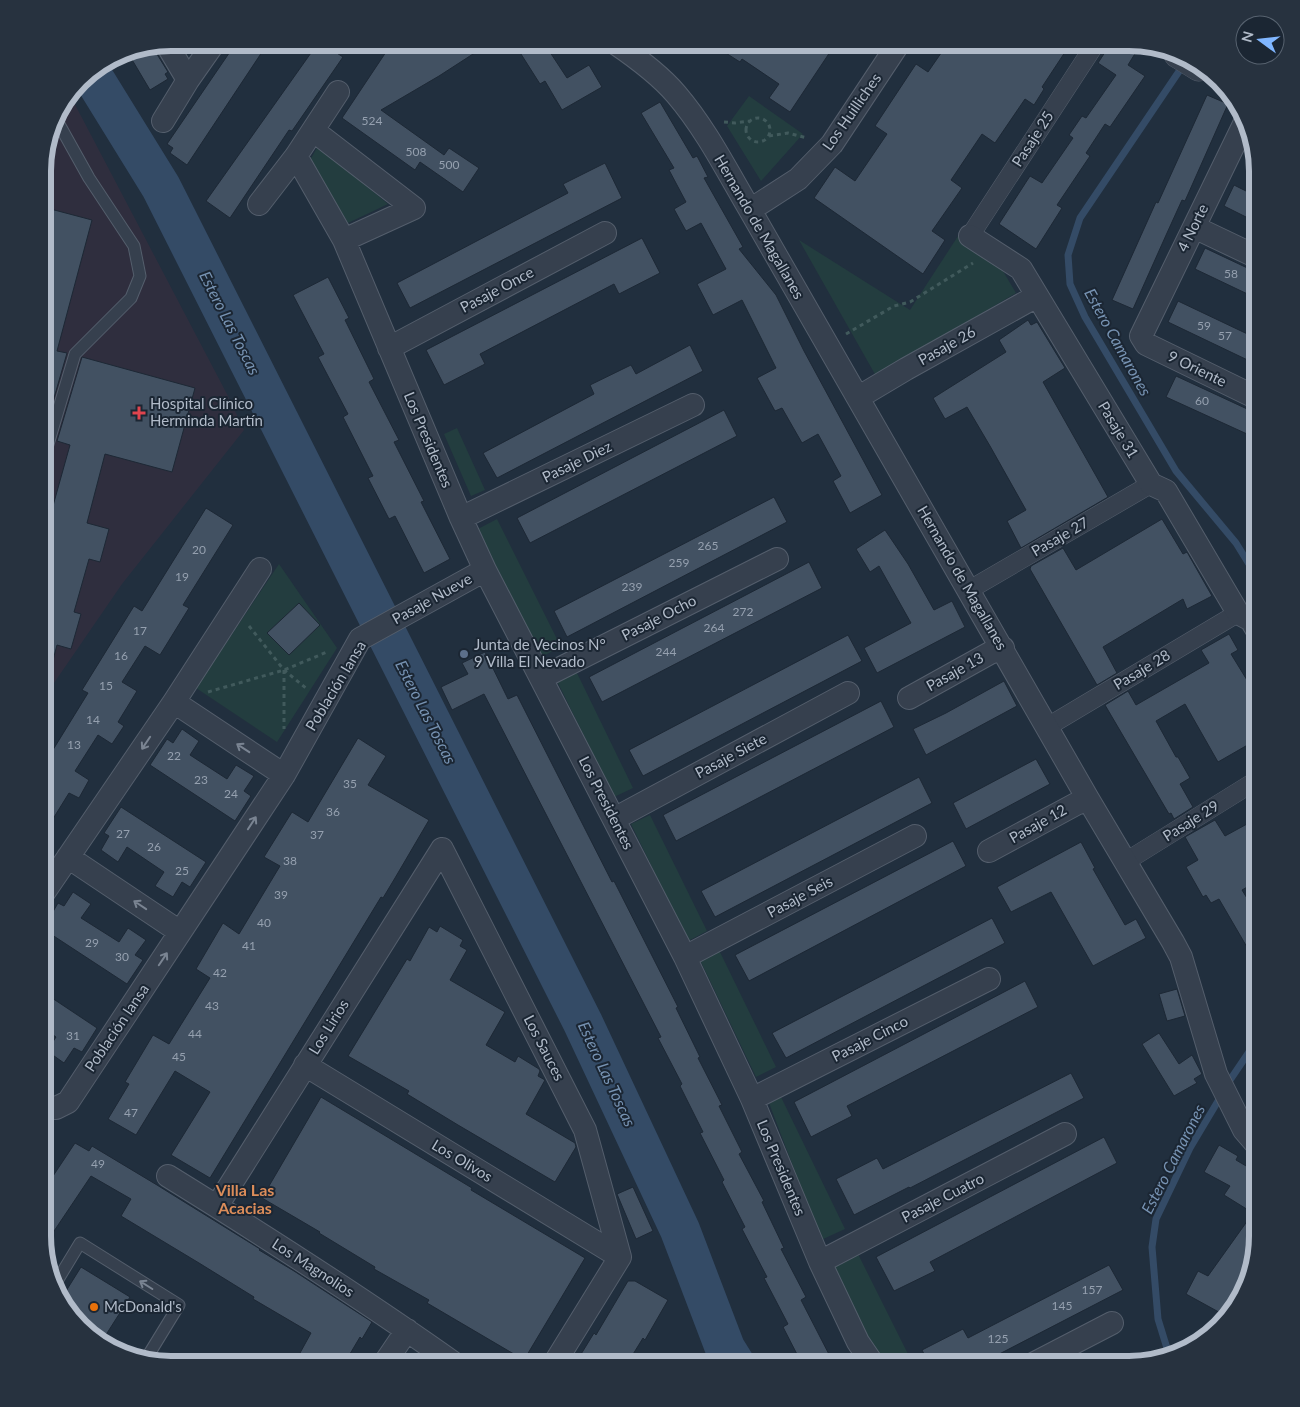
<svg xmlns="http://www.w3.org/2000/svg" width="1300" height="1407" viewBox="0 0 1300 1407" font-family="Lato,sans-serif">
<rect width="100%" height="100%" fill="#212f3e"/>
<path fill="#2f2e3e" d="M70,95L228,396L244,430L122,584L43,699V162L56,114Z"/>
<path fill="#233d3f" d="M749,96L803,134L761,181L727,126Z
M318,146L388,204L348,223L310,160Z
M960,233L994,256L1016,293L876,376L799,240L910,310Z
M457,428L485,490L471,496L444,434Z
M497,519L561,647L541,657L478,529Z
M279,564L337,648L277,742L196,688Z
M576,671L633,788L614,797L557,681Z
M650,815L707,931L688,941L631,824Z
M719,950L776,1067L756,1077L700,960Z
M781,1097L845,1229L821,1240L769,1103Z
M857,1252L913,1364H883L830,1267Z"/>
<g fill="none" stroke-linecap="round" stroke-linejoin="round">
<path stroke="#344b66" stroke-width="7" d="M1184,64L1080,218L1068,255L1070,284L1085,317L1176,471L1236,543L1257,577
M1226,1086L1251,1049L1257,1046
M1170,1358L1158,1319L1152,1247L1156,1219L1190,1148L1221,1096"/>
<path stroke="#344b66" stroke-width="40" d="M90,72L161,187L583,1023L680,1230L725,1348L735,1364"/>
</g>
<path fill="#425162" stroke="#1d2835" d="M236,43H268L187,165L170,153L173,148L167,144Z
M318,43H321L343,57L292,131L289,130L230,218L206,201Z
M392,43H490L439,76L381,110L444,155L449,148L479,168L463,192L420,162L415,170L342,118Z
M514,43H544L567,78L589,65L602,87L562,110L545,81L540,84Z
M710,43H836L790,112L769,98L779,84L742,59L740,62Z
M948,43H1071L1042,87L1044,89L1034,105L1025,99L995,143L982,134L951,180L962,188L932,231L945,240L923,274L814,198L835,167L855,181L887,134L875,126L916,64L928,72Z
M1111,43H1123L1136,52L1128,65L1145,76L1110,127L1105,124L1086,153L1090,156L1057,205L1062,208L1036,249L999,224L1030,176L1042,183L1073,138L1069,135L1082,116L1086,118L1116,75L1098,63Z
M149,48L152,53L155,51L168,72L165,74L168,79L150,90L131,58Z
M1207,95L1228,104L1185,201L1182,200L1167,233L1133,309L1112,300L1156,202L1158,203Z
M660,102L693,158L697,156L708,177L704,178L743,247L739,249L776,295L804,351L882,495L850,513L833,481L841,476L818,434L802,443L782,408L775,411L757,378L776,368L742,300L713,315L697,284L726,269L701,223L686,231L674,209L686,202L669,170L674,168L641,113Z
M605,163L622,198L410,308L397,283L568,193L563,184Z
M1234,185L1258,197V223L1224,206Z
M43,207L92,220L57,351L67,353L43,436Z
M642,238L660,273L619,294L614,284L480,354L485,364L444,385L426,350Z
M1205,248L1258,273V299L1195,269Z
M328,277L349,318L345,320L374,379L369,382L399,440L394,442L424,501L421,502L450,559L424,573L395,516L389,519L368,478L373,476L343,417L348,414L318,357L324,354L293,295Z
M1178,301L1258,339V365L1168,322Z
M1028,320L1031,325L1037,322L1065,368L1043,382L1108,497L1021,548L1007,521L1026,510L990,446L967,407L945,419L933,398L1006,352L999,340Z
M690,345L703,371L497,478L483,453L594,394L590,385L631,365L636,374Z
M82,357L195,388L172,472L105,454L87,523L109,529L100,562L89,559L74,612L81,614L71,649L57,645L48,679L43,678V511L51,513L70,445L57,441Z
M1176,376L1258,414V439L1166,397Z
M724,410L737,436L530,543L517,518Z
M774,497L787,522L567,637L554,611Z
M206,508L233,525L183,605L189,608L160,655L145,646L122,682L137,691L118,722L124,726L112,744L98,735L75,771L89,780L79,798L69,793L43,835V766L88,693L82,690L134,606L142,611Z
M1162,519L1183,554L1187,552L1212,596L1187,609L1183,599L1103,647L1117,673L1097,685L1030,569L1031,566L1063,548L1076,570Z
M885,530L908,564L934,610L952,601L965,627L877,673L864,648L911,623L879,566L870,572L856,549Z
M809,562L822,588L602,702L589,677Z
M299,603L320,625L289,655L267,633Z
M1229,634L1238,650L1231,654L1258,698V739L1218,762L1185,704L1156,721L1176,757H1178L1190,778L1180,784L1193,807L1174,819L1171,813L1169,814L1105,705L1128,691L1136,705L1209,663L1201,650Z
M848,635L862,661L643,776L629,750Z
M485,652L508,699L517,695L612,882L614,881L678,1007L676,1008L700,1057L698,1058L722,1105L719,1106L742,1152L739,1154L764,1201L762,1202L784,1248L781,1249L806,1297L801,1300L834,1364H802L783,1327L788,1324L764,1278L767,1277L742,1229L745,1227L722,1182L724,1180L700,1133L703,1132L680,1086L682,1084L658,1038L661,1037L484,694L452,710L441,687L468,674L462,663Z
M1004,681L1017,706L926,755L913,729L946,713Z
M881,701L894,727L676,841L663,815Z
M182,729L199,741L190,755L227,779L236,765L254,776L244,791L251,796L235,821L150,765L167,739L173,743Z
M358,738L386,756L368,785L429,820L395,878L383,898L381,897L210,1178L171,1155L210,1092L175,1071L136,1135L108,1119L129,1084L125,1082L153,1035L169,1044L210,978L196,969L223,923L239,934L280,866L264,857L292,812L308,822Z
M1036,759L1050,784L966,829L953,803Z
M919,777L932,803L715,917L701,891Z
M121,807L206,862L190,887L182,882L173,897L155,886L164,872L127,847L118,862L101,850L109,836L104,833Z
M1258,818V881L1242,890L1258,916V966L1219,899L1211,903L1206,895L1203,897L1186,867L1198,860L1185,837L1215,820L1225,836Z
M953,841L966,866L749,981L735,955Z
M1081,842L1095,868L1093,869L1125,925L1136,919L1146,938L1093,966L1051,892L1011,912L997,887Z
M73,892L91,904L81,918L119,942L128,928L146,940L135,955L143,960L127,984L43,929L58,903L64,906Z
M992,918L1005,943L786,1058L772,1033Z
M440,926L463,940L460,946L467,950L450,980L505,1012L486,1045L515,1062L518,1056L539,1069L540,1071L538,1076L545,1080L526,1114L575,1143L576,1147L555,1182L458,1125L407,1094L409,1091L348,1056L407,959L410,961L429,927L437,932Z
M1025,981L1038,1007L847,1106L852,1116L811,1137L794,1102Z
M1177,989L1185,1016L1167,1021L1159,994Z
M43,992L97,1028L82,1052L74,1048L64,1063L47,1051L56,1037L43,1028Z
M1159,1033L1179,1064L1192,1055L1202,1074L1194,1079L1197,1083L1174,1096L1142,1044Z
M1071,1073L1084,1098L910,1188L909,1187L854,1215L836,1179L877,1158L883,1169Z
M321,1097L472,1188L471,1190L585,1258L524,1360L427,1303L429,1300L374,1269L375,1267L319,1233L320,1232L262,1198Z
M1104,1137L1117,1163L930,1262L935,1271L894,1291L876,1257Z
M75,1143L89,1151L92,1146L157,1185L260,1249L259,1250L294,1271L372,1322L362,1339L360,1337L344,1364H321L300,1353L311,1333L253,1299L254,1297L199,1263L121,1216L131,1199L91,1176L44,1246L42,1236L43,1191Z
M1219,1145L1238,1156L1236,1160L1258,1173V1236L1244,1293L1226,1316L1186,1294L1198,1271L1208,1276L1253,1213L1224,1195L1230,1186L1204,1172Z
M633,1187L653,1231L636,1239L617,1194Z
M1109,1265L1123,1290L980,1364H929L922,1350L963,1329L968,1338Z
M81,1267L130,1297L102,1341L69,1314L61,1299Z
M628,1281H635L668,1300L645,1340L643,1338L627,1364H575L594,1333L596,1335Z"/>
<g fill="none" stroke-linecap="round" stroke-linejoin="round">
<defs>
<path id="service" d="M43,461L75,354L131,298L140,276L134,246L89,178L55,117
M54,1286L80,1243L179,1305L146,1359"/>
<path id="pedestrian" d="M970,236L1096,43
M969,590L1151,484
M1047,727L1238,613
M1125,862L1257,780"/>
<path id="minor" d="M166,43L188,80L214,43
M615,43C637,58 659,74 676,94C706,129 727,171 750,210L1088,799L1173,942L1181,957L1216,1074L1244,1130L1257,1145
M1246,120L1141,336L1146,344L1257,398
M163,121L188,80
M314,131L414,208L344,240
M296,156L344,240L461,518L485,570L685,957L752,1099L820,1262L858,1342L873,1364
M259,204L296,156L338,92
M750,210L798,179L832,144L899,43
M1194,227L1257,257
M970,236L1021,269L1151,484L1166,491L1238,613L1251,620L1257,630
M389,348L605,233
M859,397L906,369L1037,296
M461,518L693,405
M541,678L777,559
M909,698L990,653L1003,648
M174,702L284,775
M614,819L848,693
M442,849L585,1130L620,1257
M989,851L1076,804L1088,799
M68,857L180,932
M43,894L174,702L260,569
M685,957L915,836
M305,1065L620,1257
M752,1099L989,979
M43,1107L56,1108L68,1102L284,775L360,639L485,570
M168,1176C265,1236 362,1298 455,1364
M217,1206L442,849
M820,1262L1065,1134
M384,1364L407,1330
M554,1364L620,1257
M1033,1364L1112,1323"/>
<path id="tertiary" d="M1178,54L1199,67"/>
</defs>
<use href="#service" stroke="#545e6c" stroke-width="13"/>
<use href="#pedestrian" stroke="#545e6c" stroke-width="19"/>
<use href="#minor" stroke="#545e6c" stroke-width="24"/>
<use href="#tertiary" stroke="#545e6c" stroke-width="29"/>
<path stroke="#415a5c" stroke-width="3" stroke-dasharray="4 4" stroke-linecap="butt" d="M746 130a12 12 0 1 1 24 0a12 12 0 1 1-24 0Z
M724,122L735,123L750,121
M769,136L788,133L807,138
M846,334L894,306L910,302L973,263
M249,626L284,670L307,689
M284,670V729
M208,692L284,670L327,652"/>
<use href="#service" stroke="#36404e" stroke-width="11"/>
<use href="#pedestrian" stroke="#36404e" stroke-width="18"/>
<use href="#minor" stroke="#36404e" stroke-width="22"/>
<use href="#tertiary" stroke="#36404e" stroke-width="28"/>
</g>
<defs><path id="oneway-shaft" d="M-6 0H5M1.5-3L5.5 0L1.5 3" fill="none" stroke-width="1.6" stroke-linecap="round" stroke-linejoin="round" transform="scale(1.25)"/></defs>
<g stroke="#7a8492">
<use href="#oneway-shaft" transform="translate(146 743) rotate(124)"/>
<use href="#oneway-shaft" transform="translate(243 748) rotate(-147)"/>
<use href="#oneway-shaft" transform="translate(252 823) rotate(-57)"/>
<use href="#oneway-shaft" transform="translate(140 905) rotate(-146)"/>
<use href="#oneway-shaft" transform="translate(163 959) rotate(-56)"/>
<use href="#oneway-shaft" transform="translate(146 1285) rotate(-148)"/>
</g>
<path fill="#e0444e" stroke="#1b2633" stroke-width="2" d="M136.5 405.5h5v5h5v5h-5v5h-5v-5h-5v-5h5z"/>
<circle fill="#5c6f8a" stroke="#1b2633" stroke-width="2" cx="464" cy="654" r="5"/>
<circle fill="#e8710a" stroke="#1b2633" stroke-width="2" cx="94" cy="1307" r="5"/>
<g text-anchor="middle" stroke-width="4" stroke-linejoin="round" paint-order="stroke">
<g font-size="12" fill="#95a0af">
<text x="372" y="125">524</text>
<text x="416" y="156">508</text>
<text x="449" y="169">500</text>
<text x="1231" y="278">58</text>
<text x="1204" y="330">59</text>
<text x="1225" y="340">57</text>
<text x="1202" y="405">60</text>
<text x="708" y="550">265</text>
<text x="199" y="554">20</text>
<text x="679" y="567">259</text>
<text x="182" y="581">19</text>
<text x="632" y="591">239</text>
<text x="743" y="616">272</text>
<text x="714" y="632">264</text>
<text x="140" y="635">17</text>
<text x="666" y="656">244</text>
<text x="121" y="660">16</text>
<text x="106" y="690">15</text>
<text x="93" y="724">14</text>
<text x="74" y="749">13</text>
<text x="174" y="760">22</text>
<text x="201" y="784">23</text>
<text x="350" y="788">35</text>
<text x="231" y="798">24</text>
<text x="333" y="816">36</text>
<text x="123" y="838">27</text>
<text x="317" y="839">37</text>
<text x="154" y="851">26</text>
<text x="290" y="865">38</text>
<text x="182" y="875">25</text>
<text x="281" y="899">39</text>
<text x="264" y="927">40</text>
<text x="92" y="947">29</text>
<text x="249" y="950">41</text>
<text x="122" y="961">30</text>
<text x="220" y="977">42</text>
<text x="212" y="1010">43</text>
<text x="195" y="1038">44</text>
<text x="73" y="1040">31</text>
<text x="179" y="1061">45</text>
<text x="131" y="1117">47</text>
<text x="98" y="1168">49</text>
<text x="1092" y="1294">157</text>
<text x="1062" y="1310">145</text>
<text x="998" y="1343">125</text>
</g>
<g font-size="15" fill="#b1bbc9" stroke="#1b2633">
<text transform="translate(852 112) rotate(-55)" y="5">Los Huilliches</text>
<text transform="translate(1033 139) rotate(-57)" y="5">Pasaje 25</text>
<text transform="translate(759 227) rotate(60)" y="5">Hernando de Magallanes</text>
<text transform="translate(1193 228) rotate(-64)" y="5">4 Norte</text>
<text transform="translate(497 290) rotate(-28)" y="5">Pasaje Once</text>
<text transform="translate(947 346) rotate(-29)" y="5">Pasaje 26</text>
<text transform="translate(1197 369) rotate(26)" y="5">9 Oriente</text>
<text transform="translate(1118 430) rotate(59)" y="5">Pasaje 31</text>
<text transform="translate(428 440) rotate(67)" y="5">Los Presidentes</text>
<text transform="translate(577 462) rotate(-26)" y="5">Pasaje Diez</text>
<text transform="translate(1060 537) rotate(-30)" y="5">Pasaje 27</text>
<text transform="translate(962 578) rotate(60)" y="5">Hernando de Magallanes</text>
<text transform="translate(432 599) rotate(-29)" y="5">Pasaje Nueve</text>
<text transform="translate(659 618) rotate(-27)" y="5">Pasaje Ocho</text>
<text transform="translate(1142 670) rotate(-31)" y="5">Pasaje 28</text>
<text transform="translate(955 672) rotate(-29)" y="5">Pasaje 13</text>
<text transform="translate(336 686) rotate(-59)" y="5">Población Iansa</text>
<text transform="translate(731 756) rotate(-28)" y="5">Pasaje Siete</text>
<text transform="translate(606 803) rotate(63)" y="5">Los Presidentes</text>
<text transform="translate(1191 821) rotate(-32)" y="5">Pasaje 29</text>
<text transform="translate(1038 824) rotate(-29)" y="5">Pasaje 12</text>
<text transform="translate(800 897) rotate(-28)" y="5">Pasaje Seis</text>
<text transform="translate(329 1027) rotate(-58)" y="5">Los Lirios</text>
<text transform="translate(117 1028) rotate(-56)" y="5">Población Iansa</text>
<text transform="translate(870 1039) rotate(-27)" y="5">Pasaje Cinco</text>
<text transform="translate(544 1048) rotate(63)" y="5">Los Sauces</text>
<text transform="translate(462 1161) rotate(31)" y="5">Los Olivos</text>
<text transform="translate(781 1168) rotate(67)" y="5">Los Presidentes</text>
<text transform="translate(943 1198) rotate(-27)" y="5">Pasaje Cuatro</text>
<text transform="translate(313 1268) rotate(33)" y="5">Los Magnolios</text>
</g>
<g font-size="15" fill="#b1bbc9" stroke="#1b2633" text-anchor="start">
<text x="150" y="409">Hospital Clínico<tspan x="150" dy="17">Herminda Martín</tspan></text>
<text x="474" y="650">Junta de Vecinos N°<tspan x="474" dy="17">9 Villa El Nevado</tspan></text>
<text x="104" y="1312">McDonald's</text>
</g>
<g font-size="16" font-style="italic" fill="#7793b3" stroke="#1b2633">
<text transform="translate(230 323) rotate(63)" y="6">Estero Las Toscas</text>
<text transform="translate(1118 342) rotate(61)" y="6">Estero Camarones</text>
<text transform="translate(426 712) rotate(63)" y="6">Estero Las Toscas</text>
<text transform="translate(607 1074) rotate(65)" y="6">Estero Las Toscas</text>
<text transform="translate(1173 1159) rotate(-63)" y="6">Estero Camarones</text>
</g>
<g font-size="16" font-weight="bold" fill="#dc8d5a" stroke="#1b2633">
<text x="245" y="1196">Villa Las<tspan x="245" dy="18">Acacias</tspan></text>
</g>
</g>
<path d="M0 0H1300V1407H0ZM171 51H1129A120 120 0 0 1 1249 171V1236A120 120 0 0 1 1129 1356H171A120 120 0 0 1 51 1236V171A120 120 0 0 1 171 51Z" fill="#27323f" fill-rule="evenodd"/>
<path fill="none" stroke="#b1bbc9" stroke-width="6" d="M171 51H1129A120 120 0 0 1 1249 171V1236A120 120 0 0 1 1129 1356H171A120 120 0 0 1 51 1236V171A120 120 0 0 1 171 51Z"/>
<g transform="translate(1260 40) rotate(285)"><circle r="24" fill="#1b2633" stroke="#57626f"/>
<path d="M0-4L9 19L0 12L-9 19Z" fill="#80b6ff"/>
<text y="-8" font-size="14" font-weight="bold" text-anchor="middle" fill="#b1bbc9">N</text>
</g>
</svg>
